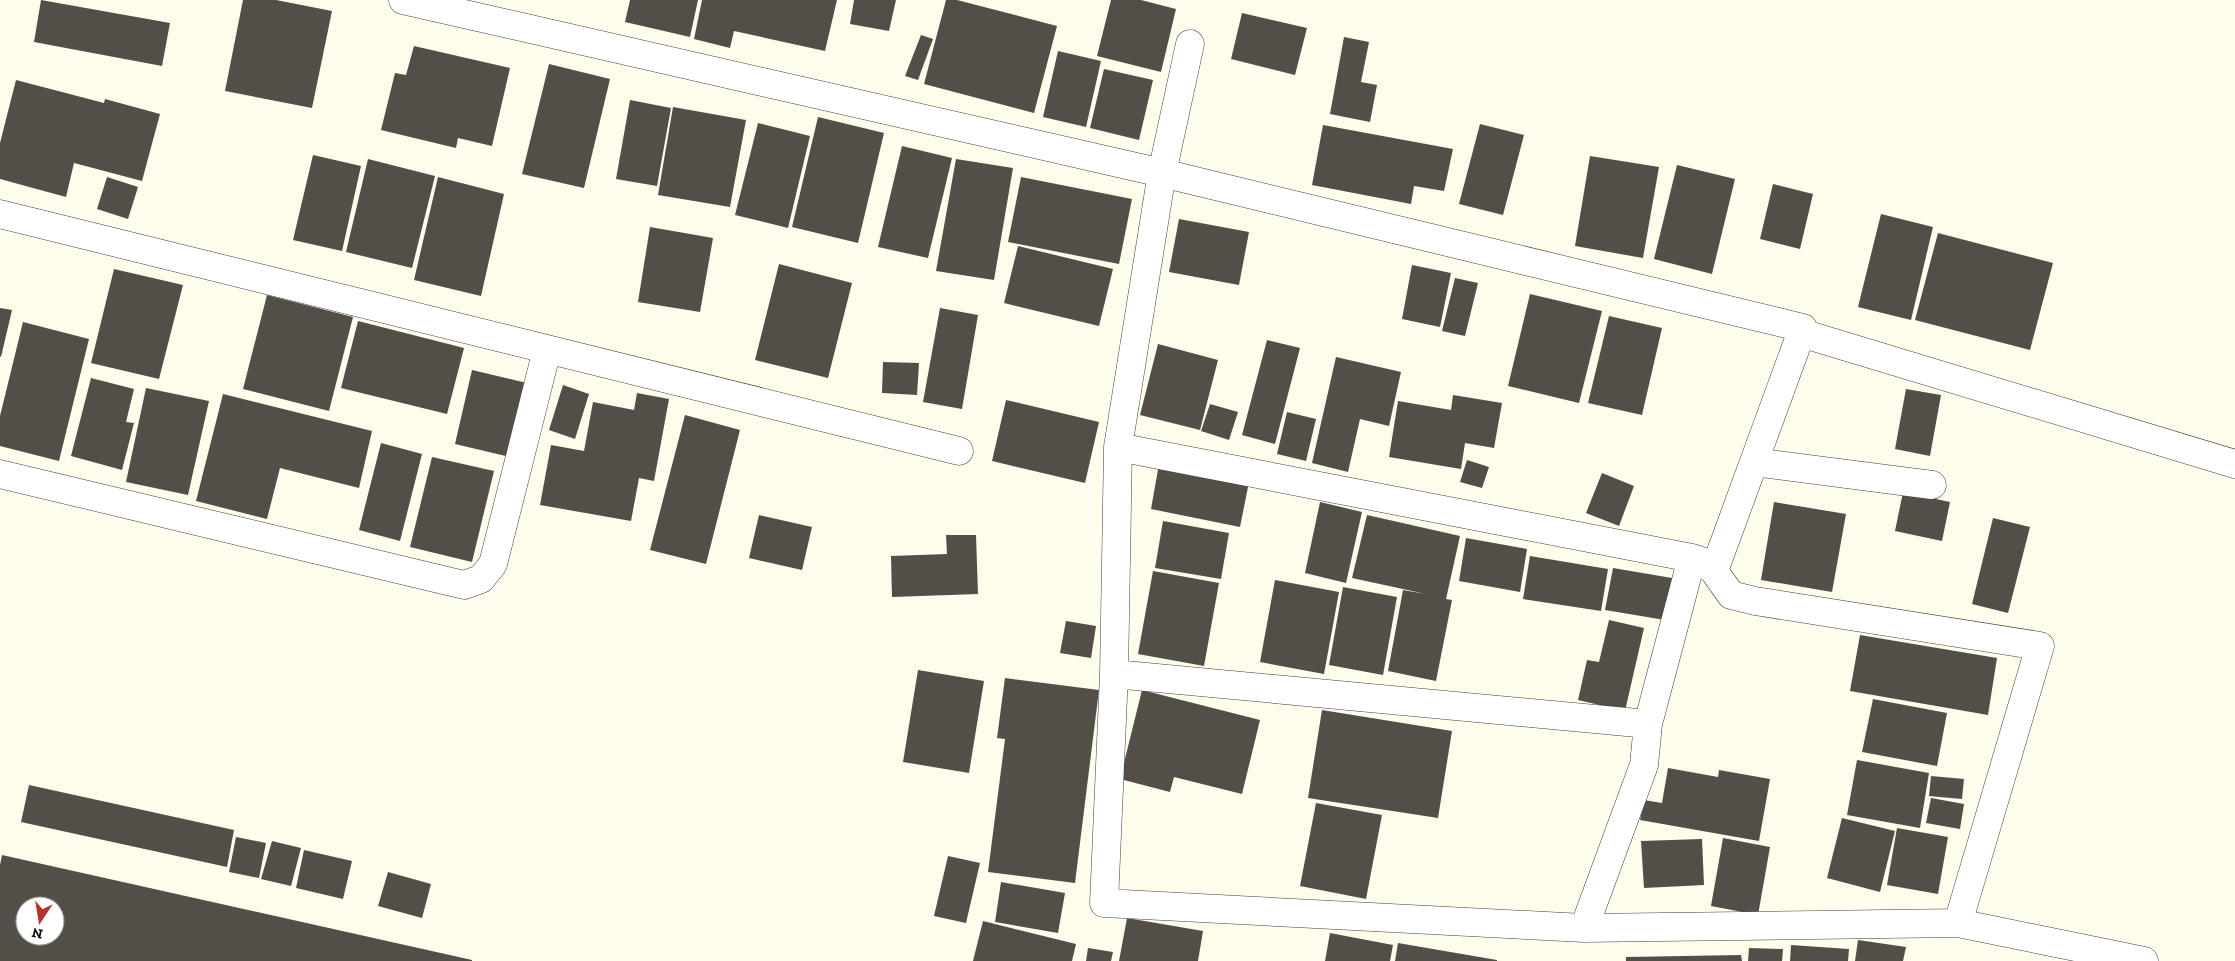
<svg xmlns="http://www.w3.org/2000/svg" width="2235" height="961" viewBox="0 0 2235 961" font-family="'Zilla Slab',serif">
<rect width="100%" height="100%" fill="#fefdeb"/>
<path fill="#544e48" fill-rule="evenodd" d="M41,0L170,23L162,66L34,42Z
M243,0H276L332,11L312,108L225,91Z
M630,0H698L690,37L625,22Z
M702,0H837L825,51L734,31L730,48L694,39Z
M854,0H896L889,31L850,24Z
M946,0H957L1057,26L1034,113L924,84Z
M1111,0H1141L1176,9L1161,72L1097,56Z
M1242,13L1307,28L1295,75L1231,59Z
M921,35L933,39L918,80L905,76Z
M1344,37L1369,42L1361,82L1377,85L1370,122L1330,114Z
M414,46L510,68L492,146L458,138L456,148L381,130L395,73L406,75Z
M1058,51L1101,61L1086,127L1043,117Z
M549,64L610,79L584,188L522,174Z
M1104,69L1153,80L1139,140L1090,128Z
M16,80L104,103L105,99L160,114L142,181L74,163L66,197L0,179V143Z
M630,100L671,108L657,186L616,179Z
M673,107L746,120L730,207L658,195Z
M818,117L884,133L858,243L792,227Z
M758,123L810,136L788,228L735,215Z
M1480,124L1524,135L1503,215L1459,204Z
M1323,125L1453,149L1444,191L1414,186L1411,204L1312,185Z
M902,146L952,158L928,258L878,247Z
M313,155L361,166L342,251L293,240Z
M1590,156L1659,167L1643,258L1575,246Z
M368,159L435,176L412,268L346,252Z
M956,159L1013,168L994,280L936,271Z
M1677,165L1735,179L1712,274L1654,259Z
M107,177L138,187L128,219L97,209Z
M438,177L504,194L481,296L414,280Z
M1021,177L1132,199L1119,264L1008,242Z
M1773,184L1813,194L1800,249L1760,239Z
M1881,214L1933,227L1911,320L1858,307Z
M1179,219L1249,232L1239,285L1169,272Z
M650,227L713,238L700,312L638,302Z
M1938,233L2053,263L2030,350L1915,320Z
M1018,246L1113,269L1099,326L1004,303Z
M779,264L852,283L828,378L755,360Z
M1412,265L1451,273L1440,327L1402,319Z
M114,269L183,285L159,379L91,363Z
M1455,278L1478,283L1465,336L1442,331Z
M1530,294L1602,311L1579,403L1508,386Z
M267,295L353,317L329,411L243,389Z
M0,308L12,310L1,357L0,356Z
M940,308L978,315L962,409L923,402Z
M1609,316L1662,328L1642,415L1588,403Z
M358,321L464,348L447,414L341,388Z
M23,322L89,339L59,461L0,446V416Z
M1267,340L1300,348L1275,444L1242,435Z
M1158,344L1218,360L1200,430L1140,415Z
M1336,357L1401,372L1389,426L1360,419L1348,472L1312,463Z
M883,362L919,363L917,395L882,393Z
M472,370L527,383L510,457L455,444Z
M91,378L134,389L126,422L134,423L122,470L71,456Z
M563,385L589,394L575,439L549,430Z
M146,388L209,401L188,495L126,482Z
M1906,389L1941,395L1930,456L1895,449Z
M637,393L669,399L654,481L639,478L631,521L540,505L551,445L584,451L593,402L634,410Z
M223,394L372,431L359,488L280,468L267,519L196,501Z
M1453,395L1502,403L1494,448L1465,443L1461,469L1389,457L1398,401L1451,410Z
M1006,400L1099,422L1085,483L992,461Z
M1210,404L1238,412L1229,440L1201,431Z
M1287,412L1316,419L1306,461L1277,454Z
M685,415L740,430L706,564L650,550Z
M381,443L422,454L400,541L359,530Z
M432,457L494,471L472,562L410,547Z
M1467,460L1489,467L1482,488L1460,482Z
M1159,464L1249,482L1240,527L1151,509Z
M1602,473L1634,486L1619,526L1586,513Z
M1903,492L1950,502L1942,541L1895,531Z
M1320,502L1362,512L1346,583L1305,573Z
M1774,502L1846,514L1832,592L1761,580Z
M759,515L812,527L802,570L749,558Z
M1367,515L1460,536L1446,599L1452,600L1436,681L1388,671L1403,590L1426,594L1352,578Z
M1993,518L2030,527L2008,613L1972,604Z
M1163,521L1229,533L1221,579L1155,568Z
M946,535H976L978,594L892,597L891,556L947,554Z
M1466,538L1527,549L1520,592L1459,581Z
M1530,556L1608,569L1601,611L1523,599Z
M1613,568L1672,578L1665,620L1605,610Z
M1153,571L1219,583L1204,666L1138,654Z
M1275,580L1339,592L1324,674L1260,662Z
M1343,587L1397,597L1383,675L1329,665Z
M1609,620L1644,628L1625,711L1578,700L1587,660L1599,662Z
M1066,621L1096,626L1091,658L1060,653Z
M1860,635L1997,658L1988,715L1850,691Z
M918,670L984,681L969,773L903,762Z
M1005,678L1099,690L1075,883L988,872L1005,739L997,738Z
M1142,690L1260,720L1242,794L1174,777L1170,792L1120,779Z
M1873,699L1947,713L1937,766L1862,752Z
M1322,710L1452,731L1438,818L1308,798Z
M1857,760L1929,773L1920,828L1847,815Z
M1668,768L1718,777L1719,770L1770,779L1759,841L1640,820L1644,800L1662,803Z
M1931,776L1964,779L1962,799L1929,796Z
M29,785L234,830L227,867L21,822Z
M1931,798L1964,804L1960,829L1926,823Z
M1316,803L1382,815L1366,899L1300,886Z
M1842,818L1895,831L1880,892L1827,878Z
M1897,828L1948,837L1938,894L1887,885Z
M236,837L266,843L259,878L229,872Z
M1723,838L1770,847L1758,915L1711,906Z
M1702,839L1704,885L1644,888L1641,841Z
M272,841L301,848L291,886L261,879Z
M304,850L352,861L343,899L296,888Z
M2,855L472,960V961H0V865ZM25,906H55V936H25Z
M948,856L980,863L966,923L934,916Z
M388,872L431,884L422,918L378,906Z
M1001,882L1065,893L1058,933L995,922Z
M1127,918L1203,931L1198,961H1119Z
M983,921L1076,944L1072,961H973Z
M1330,933L1393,945L1390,961H1325Z
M1858,940L1906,947L1903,961H1855Z
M1398,943L1497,960V961H1395Z
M1791,945L1849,949L1848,961H1790Z
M1088,948L1113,952L1111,961H1086Z
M1749,948L1783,949L1782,961H1748Z
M1741,955L1742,961H1626V957Z"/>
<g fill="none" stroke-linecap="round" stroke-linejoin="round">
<defs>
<path id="minor" d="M403,0L1162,173L1803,328L1714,571L1731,595L1755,601L2040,646L1958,923L2144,961
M1190,44L1162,173L1118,447L1114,674L1104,903L1584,928L1958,923
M0,214L959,451
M1801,333L2235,464
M1118,447L1692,558L1704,562L1714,571
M1754,462L1932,485
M0,474L464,585L481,579L493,564L547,350
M1114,674L1648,724
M1584,928L1644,765L1648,724L1692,558"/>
</defs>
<use href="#minor" stroke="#3f3f3f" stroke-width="29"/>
<use href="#minor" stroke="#fff" stroke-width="28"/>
</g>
<g transform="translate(40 921) rotate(192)"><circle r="24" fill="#ffffff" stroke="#9e9e9e"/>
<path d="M0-4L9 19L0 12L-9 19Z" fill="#b73328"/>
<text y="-8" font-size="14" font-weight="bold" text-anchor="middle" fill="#0c0c0c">N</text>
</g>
</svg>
